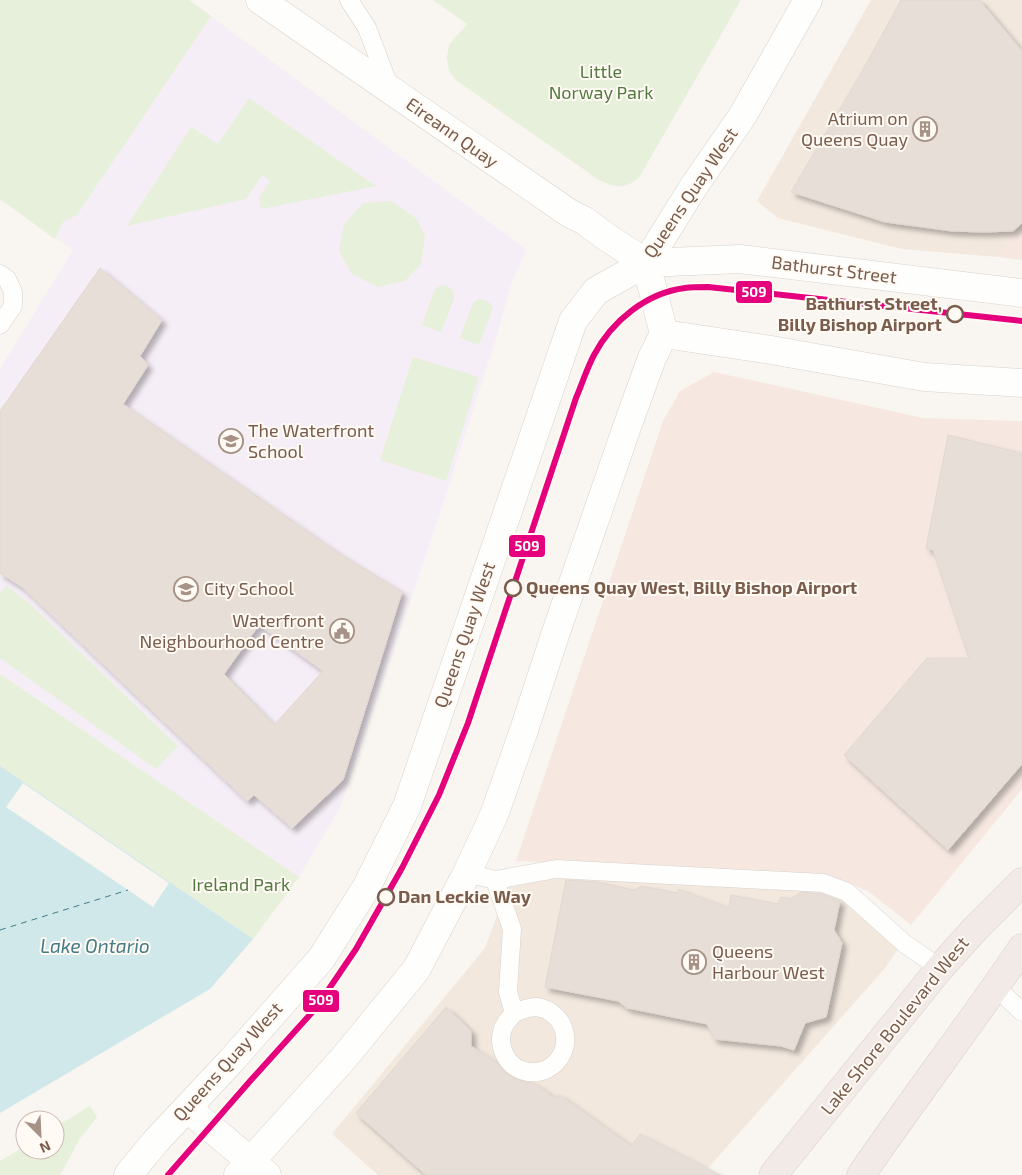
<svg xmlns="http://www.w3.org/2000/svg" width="1022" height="1175" viewBox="0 0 1022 1175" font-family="'Exo 2',sans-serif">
<defs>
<filter id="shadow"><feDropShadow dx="4.5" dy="4.5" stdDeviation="2.5" flood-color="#0004"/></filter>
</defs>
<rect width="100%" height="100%" fill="#f9f5f0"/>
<path fill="#f2e8de" d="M871,0H1022V231L1009,232L998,257L902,249L778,218L757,201Z
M515,868L776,890L821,885L843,893L900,946L885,968L702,1175H378L332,1134L485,948Z"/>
<path fill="#f6e8e1" d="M1022,231V260L998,257L1009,232Z
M714,372L923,418L1022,421V789L911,925L868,891L830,876L516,861L663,421L680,391Z"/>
<path fill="#f6eef6" d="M0,0H189L527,250L512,281L495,342L440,513L340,808L299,877L0,674V369L73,250L0,199Z"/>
<path fill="#e7f0db" d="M0,0H189L211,16L77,215L63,222L55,239L0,199Z
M433,0H741L640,176C626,190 616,188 599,180L457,81L449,71L447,57L449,45L467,24Z
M249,98L376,186L261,209L259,198L270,181L262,175L246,199L127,226L191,127L218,144Z
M391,201L416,218L425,236L421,264L405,281L377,287L352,274L339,251L344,224L363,203Z
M442,285C450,286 455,290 454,299L441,332L422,325L434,291L436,288Z
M480,299C486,300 490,302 493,307L479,345L460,338L472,305L474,302Z
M413,357L479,377L446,481L380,460Z
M7,586L29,603L178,746L156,769L0,658V592Z
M0,674L299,877L253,939L0,766Z
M90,1106L97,1117L81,1137L60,1175H0V1161L25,1146V1150H55V1127Z"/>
<path fill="#d0e8ea" d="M0,766L253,939L210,989L0,1113Z"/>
<path fill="#f9f5f0" d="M23,783L169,883L153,907L6,807Z"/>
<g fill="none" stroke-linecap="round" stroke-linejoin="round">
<path stroke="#437c86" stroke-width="1" stroke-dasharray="6 5" stroke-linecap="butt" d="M0,930L128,890"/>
</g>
<path fill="#e6ded7" stroke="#e2d8d2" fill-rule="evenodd" filter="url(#shadow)" d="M901,0H979L1022,51V223L1013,231L984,232L952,231L885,222L791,192L865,66Z
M100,268L162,320L140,356L148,365L123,404L337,552L402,592L343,780L292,828L254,795L247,801L22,587L0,573V411ZM259,625L323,671L274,725L224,674Z
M948,435L1022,453V764L948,850L844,755L927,658H969L933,550L926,548Z
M566,880L597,882L634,890L642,886L677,893L679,889L729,908L731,895L778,904L781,897L791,899L801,892L821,894L840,901L834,930L842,943L826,1017L805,1023L794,1050L781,1046L714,1039L707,1024L627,1008L618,1001L545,987Z
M446,1007L471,1031V1046L497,1063L504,1071L511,1077L522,1081L534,1083L555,1098L560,1095L631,1146L640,1134L720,1175H426L356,1113Z"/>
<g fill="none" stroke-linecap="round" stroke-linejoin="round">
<defs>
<path id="lane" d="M349,0L367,28L391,91
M0,274L7,279L13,292V306L0,325
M467,873L495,880L512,929L508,992L514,1013C521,1010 528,1007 536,1007C569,1011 576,1054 547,1069C539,1073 529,1073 521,1070C507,1065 498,1047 502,1032C503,1025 509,1019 514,1013
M495,880L556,869L823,883L847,892L905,944L940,968
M996,987L1022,1012"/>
<path id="street" d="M646,263L694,186L743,115L808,0"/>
<path id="secondary" d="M260,0L569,213L585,221L605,236L646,263
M646,263L664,334
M664,334L771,350L924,377L1022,383
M187,1108L267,1175
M128,1175L156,1141L231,1061L321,959L366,888L407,806L573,321L596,291L646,263L740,259L1022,293
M238,1175L343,1059L416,970L467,873L494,815L523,733L555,635L628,424L652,358L664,334"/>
<path id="highway" d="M773,1175L940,968L975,929L1022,882
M861,1175C913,1099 970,1025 1022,948"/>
</defs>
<use href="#lane" stroke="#d7d1cb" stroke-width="19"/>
<use href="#street" stroke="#d7d1cb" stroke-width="29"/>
<use href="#secondary" stroke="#d9d2cb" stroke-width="29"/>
<use href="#highway" stroke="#dad1cc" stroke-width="29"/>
<use href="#lane" stroke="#fefefd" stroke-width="18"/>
<use href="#street" stroke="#fefefd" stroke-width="28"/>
<use href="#secondary" stroke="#fefefd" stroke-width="28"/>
<use href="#highway" stroke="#f2eae7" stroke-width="28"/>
<defs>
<path id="tram-1" d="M168,1175L251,1080L316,1008L356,949L402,868L439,795L468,723L576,398C582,384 587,368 594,355C612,321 646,293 685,288C692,287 700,287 708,287L1022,321"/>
</defs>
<use href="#tram-1" stroke="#fffaf3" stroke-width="10"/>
<use href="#tram-1" stroke="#e5007d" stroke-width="6"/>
</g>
<defs>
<symbol id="building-ring" viewBox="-11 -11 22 22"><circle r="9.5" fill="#fffaf3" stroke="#a69286" stroke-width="1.5"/><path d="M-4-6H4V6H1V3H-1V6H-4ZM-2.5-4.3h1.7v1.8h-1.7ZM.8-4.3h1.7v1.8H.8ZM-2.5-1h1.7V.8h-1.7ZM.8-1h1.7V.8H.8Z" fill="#a69286"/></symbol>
<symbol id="school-ring" viewBox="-11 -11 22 22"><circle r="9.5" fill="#fffaf3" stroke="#a69286" stroke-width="1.5"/><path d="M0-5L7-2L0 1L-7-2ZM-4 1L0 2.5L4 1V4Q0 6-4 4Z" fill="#a69286"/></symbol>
<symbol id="civic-ring" viewBox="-11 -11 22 22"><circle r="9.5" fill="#fffaf3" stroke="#a69286" stroke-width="1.5"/><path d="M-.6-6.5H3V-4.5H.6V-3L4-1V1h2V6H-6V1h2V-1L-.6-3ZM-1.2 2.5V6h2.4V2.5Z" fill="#a69286"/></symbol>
</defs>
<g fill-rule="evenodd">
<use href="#building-ring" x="911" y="115" width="28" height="28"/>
<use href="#school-ring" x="217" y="427" width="28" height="28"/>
<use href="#school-ring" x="172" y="575" width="28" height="28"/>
<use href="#civic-ring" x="328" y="617" width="28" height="28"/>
<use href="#building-ring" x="680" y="948" width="28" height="28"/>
</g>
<g fill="#fffaf3" stroke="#7a5c4d" stroke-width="2.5">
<circle cx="955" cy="314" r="8"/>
<circle cx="513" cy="588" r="8"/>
<circle cx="386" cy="897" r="8"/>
</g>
<g text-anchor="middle" stroke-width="4" stroke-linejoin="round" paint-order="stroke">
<g font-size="18" fill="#537a41" stroke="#fffaf3">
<text x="601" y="78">Little<tspan x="601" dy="21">Norway Park</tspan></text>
<text x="241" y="891">Ireland Park</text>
</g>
<g font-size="18" fill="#7a5c4d" stroke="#fffaf3" text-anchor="start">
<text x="908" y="125" text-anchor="end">Atrium on<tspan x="908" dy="21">Queens Quay</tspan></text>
<text x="248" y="437">The Waterfront<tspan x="248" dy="21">School</tspan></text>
<text x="204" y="595">City School</text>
<text x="324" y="627" text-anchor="end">Waterfront<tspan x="324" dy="21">Neighbourhood Centre</tspan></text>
<text x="712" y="958">Queens<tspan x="712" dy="21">Harbour West</tspan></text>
</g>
<g font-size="18" fill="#7a5c4d" stroke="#fffaf3">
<text transform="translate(452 133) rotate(35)" y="6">Eireann Quay</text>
<text transform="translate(691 193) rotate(-56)" y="6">Queens Quay West</text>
<text transform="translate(834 270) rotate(7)" y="6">Bathurst Street</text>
<text transform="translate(465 635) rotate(-71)" y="6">Queens Quay West</text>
<text transform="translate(895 1026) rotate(-51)" y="6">Lake Shore Boulevard West</text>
<text transform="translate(228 1062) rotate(-48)" y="6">Queens Quay West</text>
</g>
<g font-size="18" font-weight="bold" fill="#7a5c4d" stroke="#fffaf3" text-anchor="start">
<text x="942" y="310" text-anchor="end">Bathurst Street,<tspan x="942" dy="21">Billy Bishop Airport</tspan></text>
<text x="526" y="594">Queens Quay West, Billy Bishop Airport</text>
<text x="398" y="903">Dan Leckie Way</text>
</g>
<g font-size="19" font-style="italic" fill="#437c86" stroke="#fffaf3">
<text x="95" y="953">Lake Ontario</text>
</g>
</g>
<g stroke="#fffaf3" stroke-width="2">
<rect x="735" y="280" width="38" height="24" rx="5" fill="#e5007d"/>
<rect x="508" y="534" width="38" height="24" rx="5" fill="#e5007d"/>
<rect x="302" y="989" width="38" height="24" rx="5" fill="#e5007d"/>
</g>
<g font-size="14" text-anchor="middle" font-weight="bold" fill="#fff">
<text x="754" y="297">509</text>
<text x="527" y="551">509</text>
<text x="321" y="1005">509</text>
</g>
<g transform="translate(40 1135) rotate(156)"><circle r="24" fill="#fffaf3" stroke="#cabbb1"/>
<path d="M0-4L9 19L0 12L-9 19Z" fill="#a69286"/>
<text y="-8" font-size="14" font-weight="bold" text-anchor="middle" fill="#7a5c4d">N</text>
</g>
</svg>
